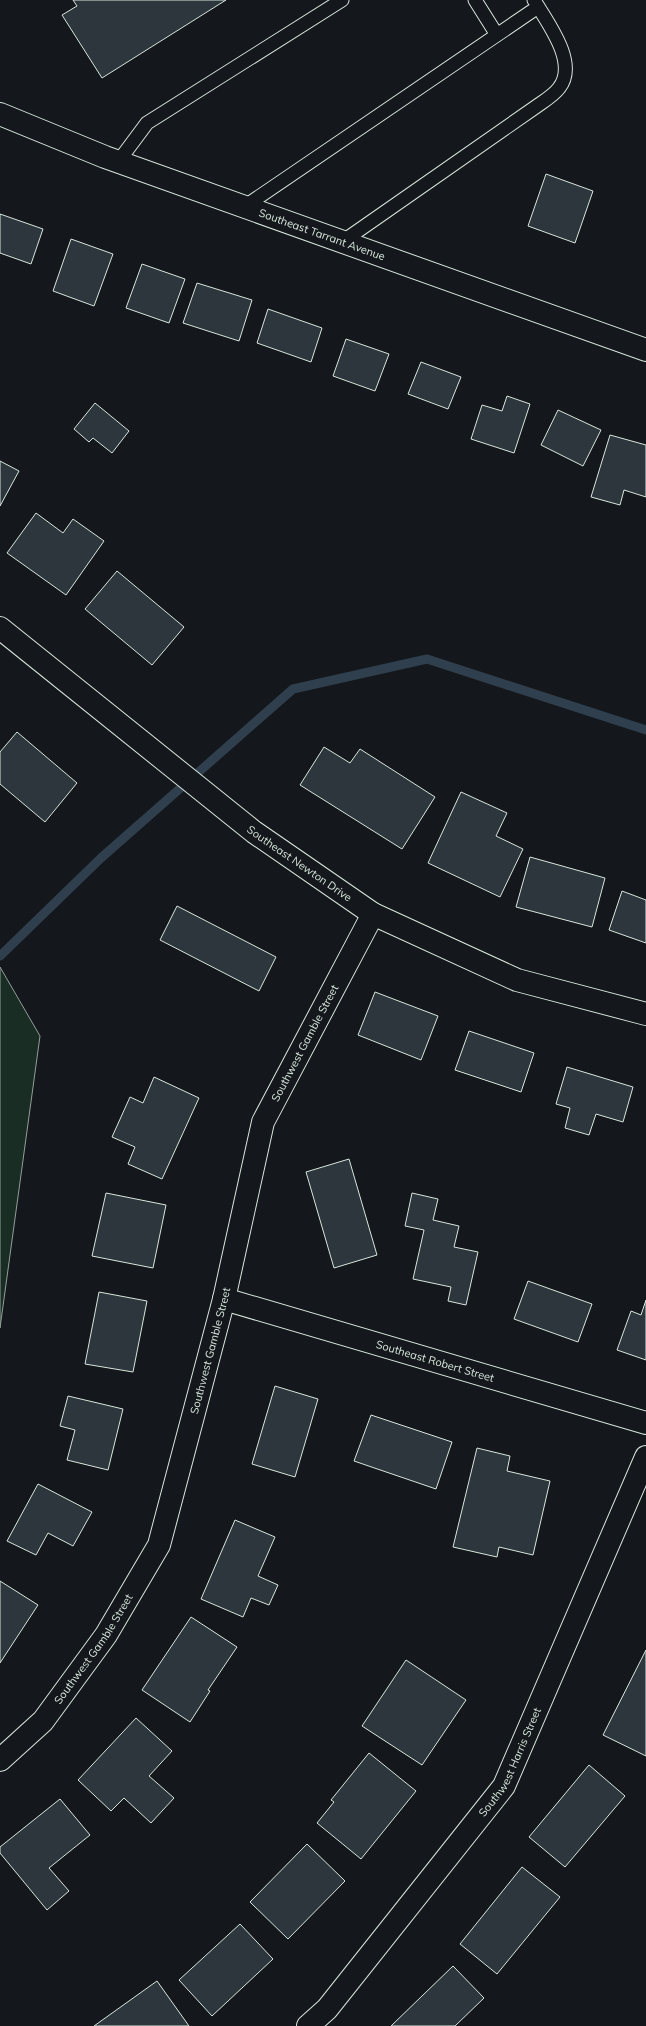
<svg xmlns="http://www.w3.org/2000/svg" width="646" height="2026" viewBox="0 0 646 2026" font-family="Mulish,sans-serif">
<rect width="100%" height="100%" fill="#14181c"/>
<path fill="#1a2d24" stroke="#939e99" d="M0,967L40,1036L0,1328Z"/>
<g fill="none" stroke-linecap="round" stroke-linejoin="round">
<path stroke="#2f3f4d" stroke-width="9" d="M0,956L101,858L293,689L427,659L646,730"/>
</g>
<path fill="#2c363c" stroke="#d8e6dc" d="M73,0H226L102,78L62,15L77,6Z
M546,174L593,191L575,243L528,226Z
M0,214L43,229L31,264L0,253Z
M71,239L113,254L94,306L53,291Z
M142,264L185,279L169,323L126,308Z
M197,283L252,300L239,341L183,323Z
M268,309L322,328L311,362L257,343Z
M346,339L389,354L375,391L333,376Z
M421,362L461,377L448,409L408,394Z
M507,396L530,404L514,453L471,439L482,405L502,411Z
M95,403L129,431L112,453L93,438L89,442L74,429Z
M558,410L601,430L583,466L541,445Z
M610,435L646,445V497L624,490L620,505L591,497Z
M0,461L19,471L0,506Z
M36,513L63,533L73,519L104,541L66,595L7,553Z
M117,571L184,627L152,665L85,609Z
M17,732L77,783L45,822L0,784V752Z
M324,747L350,763L360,749L435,797L402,849L300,785Z
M461,792L507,813L496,836L523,849L500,897L428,863Z
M530,857L605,878L592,927L516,907Z
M622,891L646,900V943L609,930Z
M177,906L276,957L259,991L160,940Z
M375,992L438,1016L421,1060L358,1035Z
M469,1031L534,1053L521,1092L455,1070Z
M567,1067L633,1087L623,1122L596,1114L589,1135L565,1128L570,1108L556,1104Z
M154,1077L199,1098L162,1179L128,1164L135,1147L112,1137L130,1097L143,1103Z
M349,1159L377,1255L334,1268L306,1172Z
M106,1193L166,1205L153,1268L92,1256Z
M412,1193L438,1199L433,1220L459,1226L454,1247L478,1252L466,1305L448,1301L451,1287L413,1279L424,1230L405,1226Z
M528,1281L592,1304L578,1342L514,1319Z
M99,1292L147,1301L133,1372L85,1364Z
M646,1300V1360L617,1350L631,1311L641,1315Z
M275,1386L318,1399L295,1477L252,1464Z
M68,1396L123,1409L108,1470L67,1460L75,1430L60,1426Z
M371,1415L452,1442L436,1489L354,1461Z
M477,1448L510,1456L507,1471L550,1481L533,1555L499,1547L497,1557L453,1547Z
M38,1484L92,1512L73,1546L48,1533L36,1555L7,1541Z
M235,1520L275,1537L258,1576L278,1585L269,1605L251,1598L243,1617L201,1599Z
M0,1581L38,1605L0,1663Z
M191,1617L237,1647L208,1690L210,1691L190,1722L142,1690Z
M646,1650V1756L603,1735Z
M406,1660L466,1700L422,1765L362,1726Z
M136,1718L172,1751L149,1776L174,1798L151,1823L124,1798L111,1811L78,1780Z
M369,1753L416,1791L361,1859L317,1823L334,1802L331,1800Z
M589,1765L625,1796L565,1867L529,1837Z
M60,1799L90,1835L49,1868L69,1891L47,1910L0,1853V1847Z
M307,1844L345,1881L288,1939L250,1902Z
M522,1867L560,1897L497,1974L460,1944Z
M240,1924L273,1959L212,2016L179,1980Z
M453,1966L484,1998L455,2026H391Z
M157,1981L189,2026H94Z"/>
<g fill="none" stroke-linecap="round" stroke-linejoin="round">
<defs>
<path id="lane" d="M475,0L497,35
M118,162L147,123L342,0
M244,207L538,7
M342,242L537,106C544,101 554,95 559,88C579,63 547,22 534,0"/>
<g id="street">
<path id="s1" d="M0,114L105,157L646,350"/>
<path id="s2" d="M0,628L254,832L373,914L517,980L646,1014"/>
<path id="s3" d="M224,1299L646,1423"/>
<path id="s4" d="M0,1760L43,1721L106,1635L159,1545L224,1299L263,1122L373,914"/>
<path id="s5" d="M308,2026L327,2009L504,1786L646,1457"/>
</g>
</defs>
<use href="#lane" stroke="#d8e6dc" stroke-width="15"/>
<use href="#street" stroke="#d8e6dc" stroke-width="24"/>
<use href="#lane" stroke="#14181c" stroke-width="13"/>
<use href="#street" stroke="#14181c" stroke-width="22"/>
</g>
<g text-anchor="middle" stroke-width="3" stroke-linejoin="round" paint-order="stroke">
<g font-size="11" fill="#d8e6dc" stroke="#14181c">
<text dy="4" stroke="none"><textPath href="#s1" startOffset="344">Southeast Tarrant Avenue</textPath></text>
<text dy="4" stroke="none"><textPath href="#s2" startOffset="381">Southeast Newton Drive</textPath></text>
<text dy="4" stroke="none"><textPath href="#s4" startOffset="794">Southwest Gamble Street</textPath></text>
<text dy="4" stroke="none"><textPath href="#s4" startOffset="470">Southwest Gamble Street</textPath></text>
<text dy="4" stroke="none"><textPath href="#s3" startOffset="220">Southeast Robert Street</textPath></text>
<text dy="4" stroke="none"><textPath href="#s4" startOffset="146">Southwest Gamble Street</textPath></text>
<text dy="4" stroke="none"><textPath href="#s5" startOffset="334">Southwest Harris Street</textPath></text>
</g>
</g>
</svg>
